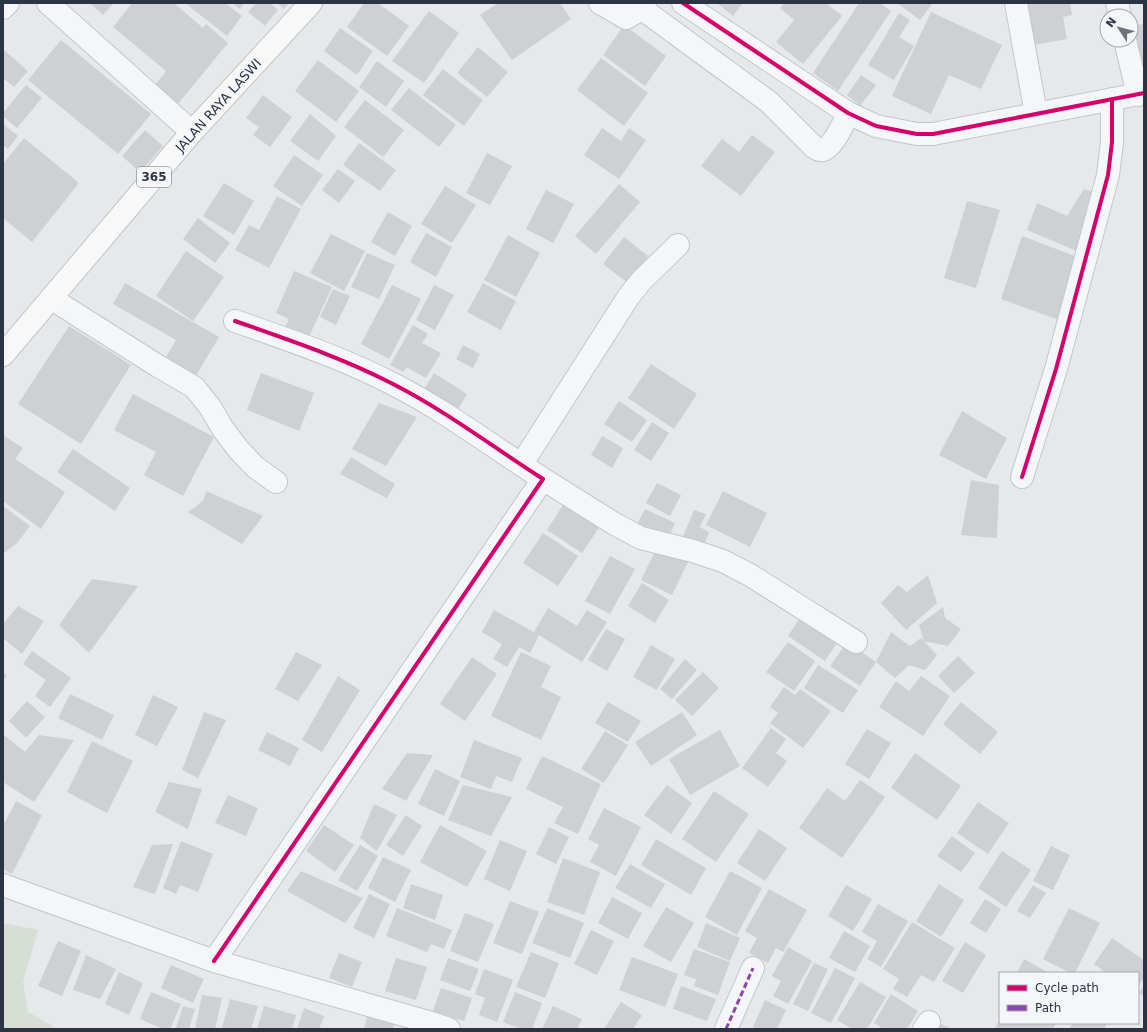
<svg xmlns="http://www.w3.org/2000/svg" width="1147" height="1032" viewBox="0 0 1147 1032" font-family="'DejaVu Sans',sans-serif">
<rect width="100%" height="100%" fill="#e6e8ea"/>
<path fill="#d6ded6" d="M3,923L38,930L23,982L28,1012L58,1029H3Z"/>
<path fill="#ced0d3" d="M90,3H114L103,15Z
M132,3H174L203,28L206,24L228,43L177,105L154,86L175,60L166,71L113,27Z
M185,3H225L242,16L227,36Z
M232,3H244L240,9Z
M256,3H270L278,10L265,26L248,12Z
M277,3H289L284,9Z
M364,3H378L409,26L387,56L347,27Z
M498,3H560L571,19L512,60L480,15Z
M717,3H743L733,16Z
M784,3H826L842,16L803,64L776,42L794,20L780,8Z
M859,3H880L891,11L838,91L813,73Z
M897,3H933L920,20Z
M1020,3H1070L1072,15L1063,17L1067,39L1028,46Z
M429,11L459,33L424,83L392,61Z
M931,12L1002,45L981,89L949,75L931,114L892,96Z
M899,13L910,20L899,37L914,46L894,80L868,65Z
M1144,23V62L1140,64L1131,40V29Z
M624,25L666,56L645,86L603,55Z
M340,28L373,51L357,75L324,51Z
M61,40L151,114L118,154L28,80Z
M478,47L508,72L487,97L457,73Z
M3,49L28,71L14,87L3,78Z
M601,58L648,93L624,126L577,90Z
M318,60L359,91L336,122L295,91Z
M377,61L404,81L386,107L359,87Z
M443,69L483,100L464,126L423,95Z
M861,75L876,85L860,106L847,95Z
M26,85L42,98L17,128L3,116V113Z
M409,88L456,125L439,147L391,110Z
M263,95L292,117L270,147L253,135L259,127L246,118Z
M365,100L404,130L383,157L344,127Z
M310,114L336,136L318,161L290,141Z
M3,124L18,136L8,149L3,145Z
M602,128L621,141L629,128L646,140L619,179L584,155Z
M145,130L163,146L140,172L122,156Z
M752,135L775,152L741,196L701,166L722,139L739,152Z
M24,138L79,183L32,242L3,218V164Z
M359,143L396,170L380,191L343,165Z
M487,153L512,166L490,205L466,193Z
M294,155L323,175L302,206L273,186Z
M338,169L355,181L339,203L322,190Z
M224,183L254,201L234,235L203,216Z
M619,184L640,202L596,254L575,236Z
M445,186L476,205L452,243L421,224Z
M1084,189L1097,193L1079,252L1027,230L1037,203L1067,216Z
M546,190L574,204L553,243L526,229Z
M277,196L301,209L269,268L235,250L249,225L259,230Z
M967,201L1000,210L976,288L944,278Z
M388,212L412,226L395,256L371,242Z
M198,218L230,243L215,263L183,239Z
M426,233L452,247L436,277L410,262Z
M331,234L365,251L344,291L310,273Z
M508,235L540,253L516,297L484,280Z
M1022,236L1080,258L1062,321L1001,299Z
M624,237L648,256L628,283L603,264Z
M186,251L224,277L193,321L156,296Z
M367,253L395,265L379,299L351,287Z
M294,271L332,287L307,341L284,330L289,319L276,313Z
M125,283L219,337L191,384L161,366L176,340L113,304Z
M483,283L516,301L501,330L467,312Z
M392,285L421,299L389,359L361,344Z
M434,285L454,295L435,330L416,320Z
M333,289L350,296L336,325L320,317Z
M413,325L428,334L422,343L441,353L426,378L406,367L404,372L390,365Z
M69,326L131,365L81,444L18,404Z
M463,345L480,354L473,368L456,359Z
M651,364L697,394L674,429L628,398Z
M261,373L314,393L299,431L247,410Z
M434,373L467,394L454,416L420,396Z
M133,394L214,437L183,496L144,475L156,452L114,430Z
M619,401L647,420L632,442L604,424Z
M379,403L417,417L386,466L352,449Z
M962,411L1007,438L986,479L939,455Z
M652,422L669,433L651,461L634,450Z
M3,435L23,448L15,459L65,492L41,529L3,501Z
M602,436L623,448L612,468L591,455Z
M73,449L130,488L115,511L57,472Z
M351,457L395,484L387,498L340,474Z
M971,480L999,485L997,538L961,535Z
M657,483L681,495L670,516L646,503Z
M206,491L263,516L242,544L188,512L203,501Z
M723,491L767,513L750,547L706,525Z
M565,502L600,526L582,553L547,530Z
M3,506L30,526L17,543L3,554Z
M645,509L675,523L666,543L635,529Z
M694,510L706,514L700,527L709,532L702,550L681,541Z
M543,533L578,556L558,586L523,563Z
M657,547L688,562L672,595L641,580Z
M610,556L635,569L610,614L585,601Z
M928,575L937,603L906,630L881,603L898,585L907,592Z
M92,579L138,586L89,653L59,625Z
M642,583L669,600L655,623L628,606Z
M18,606L44,621L22,654L3,638V624Z
M943,607L945,618L961,629L948,646L924,641L919,625Z
M548,608L577,626L587,610L607,622L582,662L534,632Z
M494,610L539,635L530,653L519,647L507,667L493,659L502,644L482,632Z
M802,615L839,640L825,661L788,636Z
M606,629L625,639L607,671L588,660Z
M891,632L910,646L921,638L937,655L925,670L909,665L895,678L876,662Z
M788,642L815,661L794,691L766,672Z
M847,642L876,662L860,686L830,666Z
M651,645L675,659L657,690L633,677Z
M32,651L71,678L50,707L35,696L46,680L23,664Z
M296,652L322,665L298,701L275,689Z
M521,652L551,666L541,687L561,697L541,740L491,716Z
M958,656L975,673L954,693L938,676Z
M472,657L497,674L465,721L440,704Z
M685,659L697,670L672,699L660,689Z
M818,665L858,690L843,713L804,688Z
M3,672L7,676L3,681Z
M703,672L719,688L692,716L675,700Z
M338,676L360,690L322,752L302,740Z
M921,676L950,696L923,736L879,707L896,681L909,691Z
M784,687L795,695L800,689L831,711L803,748L770,723L778,713L770,707Z
M70,694L114,715L102,740L58,718Z
M153,695L178,707L157,746L135,735Z
M27,701L45,717L26,738L9,721Z
M608,702L641,721L628,742L595,723Z
M961,702L998,732L980,754L943,724Z
M204,712L226,720L198,778L182,770Z
M682,712L697,735L651,766L635,742Z
M771,728L786,739L776,753L787,761L768,787L742,768Z
M867,729L891,743L869,779L845,764Z
M720,730L740,766L690,795L669,759Z
M605,731L628,745L604,783L581,769Z
M267,732L299,748L290,766L258,750Z
M3,734L25,752L39,735L74,740L34,802L3,782Z
M474,740L522,758L512,782L496,776L491,789L460,777Z
M92,741L133,761L107,813L67,792Z
M407,753L433,755L406,801L382,789Z
M915,753L961,786L937,820L891,788Z
M542,756L601,784L578,834L554,823L563,807L526,789Z
M435,769L460,781L444,816L418,804Z
M860,780L885,797L842,858L799,828L827,788L845,801Z
M169,782L202,789L188,829L155,812Z
M463,785L512,797L491,836L448,820Z
M667,785L692,803L671,834L644,815Z
M714,791L749,814L716,862L682,839Z
M228,795L258,808L246,836L215,823Z
M16,801L42,815L12,874L3,869V826Z
M978,802L1009,823L988,854L957,833Z
M374,804L397,815L377,851L360,838Z
M604,808L641,827L616,876L590,862L599,845L588,839Z
M406,815L422,826L403,856L386,845Z
M324,825L354,845L335,872L306,851Z
M440,825L487,851L467,887L420,862Z
M549,827L569,837L556,864L536,854Z
M759,829L787,848L765,881L737,863Z
M952,836L975,853L961,872L937,856Z
M656,839L706,868L691,895L641,865Z
M500,840L527,851L510,891L484,879Z
M181,841L213,854L198,892L180,885L176,894L163,888Z
M173,844L155,894L133,887L152,845Z
M360,845L378,856L357,891L338,880Z
M1051,846L1070,855L1053,890L1033,881Z
M1002,851L1031,870L1006,907L978,888Z
M383,857L411,870L395,902L368,888Z
M563,858L600,872L584,915L547,902Z
M630,864L665,884L651,908L615,888Z
M301,871L363,898L345,923L287,891Z
M730,871L762,888L737,935L705,917Z
M411,884L443,895L435,920L403,908Z
M939,884L964,900L941,937L916,921Z
M846,885L872,899L853,931L828,916Z
M1033,885L1046,893L1030,918L1017,911Z
M769,889L807,910L783,952L776,948L768,963L749,953L757,938L745,931Z
M369,894L390,904L374,938L353,928Z
M612,897L642,913L628,939L598,923Z
M985,899L1001,909L986,933L970,923Z
M510,901L539,912L522,954L493,943Z
M878,904L908,921L881,967L867,959L877,941L862,932Z
M666,907L694,923L671,962L643,946Z
M397,908L452,930L444,949L431,944L427,952L386,936Z
M547,908L584,923L570,958L532,943Z
M1069,908L1100,923L1075,973H1070L1043,959Z
M465,913L494,924L478,962L450,951Z
M912,922L955,948L934,982L921,975L907,997L893,989L899,979L883,969Z
M706,923L740,938L730,961L697,947Z
M591,930L614,941L597,975L574,964Z
M844,931L870,946L855,972L829,958Z
M1112,938L1144,960V978L1138,986V973H1106L1094,964Z
M58,941L81,951L62,996L38,986Z
M965,942L986,955L963,993L942,981Z
M788,947L812,961L788,1004L773,996L781,981L772,976Z
M694,949L730,962L718,995L694,986L696,979L684,975Z
M531,952L559,963L545,998L516,987Z
M339,953L362,962L352,987L329,978Z
M86,955L116,969L100,999L73,990Z
M632,957L678,974L665,1007L619,990Z
M396,958L427,967L416,1000L385,991Z
M448,958L479,969L470,991L440,980Z
M1024,959L1049,973H1017Z
M814,963L828,969L808,1011L793,1004Z
M171,965L204,979L193,1003L161,988Z
M835,968L855,978L831,1023L811,1013Z
M484,969L513,980L497,1022L479,1015L485,998L475,994Z
M119,972L143,983L129,1015L105,1004Z
M860,982L886,997L867,1029H852L837,1020Z
M1144,985V996L1139,993Z
M681,986L716,999L707,1021L673,1009Z
M441,988L472,998L464,1021L433,1011Z
M151,992L181,1004L170,1029H163L140,1019Z
M515,992L542,1003L532,1029H521L503,1022Z
M891,994L918,1011L907,1029H880L881,1027L874,1023Z
M202,995L222,998L215,1029H195Z
M230,999L258,1006L251,1029L222,1028Z
M765,1000L786,1010L777,1029H757L753,1027Z
M621,1002L642,1015L633,1029H604Z
M183,1006L195,1009L189,1029L176,1028Z
M264,1006L296,1015L292,1029H257Z
M553,1006L582,1019L577,1029H542Z
M304,1008L324,1016L319,1029H297Z
M368,1014L395,1022L393,1029H364Z
M1000,1019V1023H1056L1053,1029H995Z
M1073,1023H1103L1106,1025L1104,1029H1069Z
M941,1024L952,1029H939Z"/>
<g fill="none" stroke-linecap="round" stroke-linejoin="round">
<defs>
<path id="minor" d="M48,3L192,132
M600,3L626,18L642,9L645,3
M634,3L769,102L814,147C817,149 819,151 823,150C833,147 844,123 848,113
M683,3L848,113L876,126L917,134H933L1144,93
M1016,3L1036,114
M1117,3L1120,16
M3,8L8,3
M1125,40L1138,95
M52,299L158,366L194,387L210,407L223,429L238,449L255,467L276,482
M521,465L629,296L642,280L678,245
M1022,477L1056,369L1108,175L1112,142V99
M543,479L613,523L641,538L693,551L723,561L750,575L856,642
M3,885L214,961L432,1023L449,1029
M214,961L543,479C493,447 446,411 393,384C343,358 289,340 235,321
M726,1029L753,968
M924,1029L929,1022"/>
<path id="major" d="M3,355L192,132L311,3"/>
</defs>
<use href="#minor" stroke="#c4c6c8" stroke-width="24"/>
<use href="#major" stroke="#c2c5c8" stroke-width="24"/>
<use href="#minor" stroke="#f5f6f7" stroke-width="22"/>
<use href="#major" stroke="#f8f8f8" stroke-width="22"/>
<path stroke="#8e44ad" stroke-width="3" stroke-dasharray="6 3" stroke-linecap="butt" d="M726,1029L753,968"/>
<defs>
<path id="cycleway" d="M683,3L848,113L876,126L917,134H933L1144,93
M1022,477L1056,369L1108,175L1112,142V99
M214,961L543,479C493,447 446,411 393,384C343,358 289,340 235,321"/>
</defs>
<use href="#cycleway" stroke="#f4f6f9" stroke-width="6"/>
<use href="#cycleway" stroke="#d6006c" stroke-width="4"/>
</g>
<g text-anchor="middle" stroke-width="3.5" stroke-linejoin="round" paint-order="stroke">
<rect fill="#f4f6f9" stroke="#676e7b" stroke-width="1" x="137" y="167" width="34" height="20" rx="3"/>
<g font-size="12" font-weight="bold" fill="#2b3445">
<text x="154" y="181">365</text>
</g>
<g font-size="13" fill="#2b3445" stroke="#f4f6f9">
<text transform="translate(218 105) rotate(-48)" y="5">JALAN RAYA LASWI</text>
</g>
</g>
<rect width="1147" height="1032" fill="none" stroke="#2b3445" stroke-width="8"/>
<rect x="999" y="972" width="140" height="52" fill="#f4f6f9" stroke="#a4a8b1"/>
<rect x="1007" y="985" width="20" height="6" fill="#d6006c" stroke="#a4a8b1"/>
<text x="1035" y="992" font-size="12" fill="#2b3445">Cycle path</text>
<rect x="1007" y="1005" width="20" height="6" fill="#8e44ad" stroke="#a4a8b1"/>
<text x="1035" y="1012" font-size="12" fill="#2b3445">Path</text>
<g transform="translate(1119 28) rotate(306)"><circle r="19" fill="#f4f6f9" stroke="#a4a8b1"/>
<path d="M0-3L7 15L0 10L-7 15Z" fill="#6c737f"/>
<text y="-6" font-size="11" font-weight="bold" text-anchor="middle" fill="#2b3445">N</text>
</g>
</svg>
